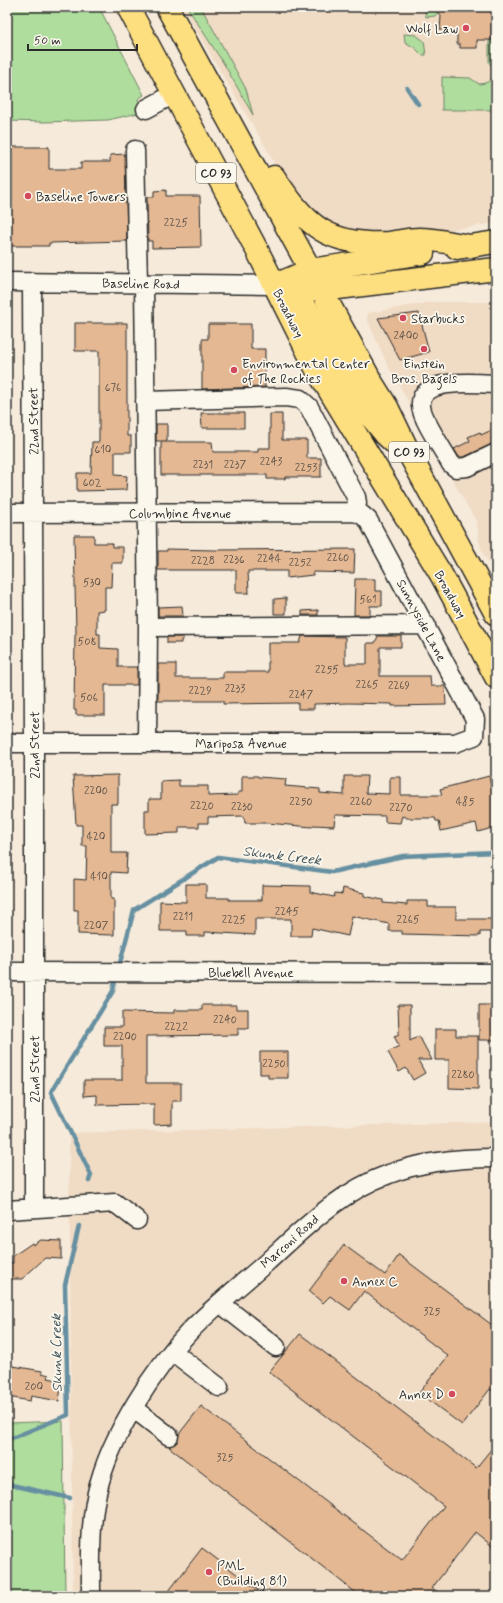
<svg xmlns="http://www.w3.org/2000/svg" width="503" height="1603" viewBox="0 0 503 1603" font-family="Mynerve,sans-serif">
<rect width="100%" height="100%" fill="#f6eada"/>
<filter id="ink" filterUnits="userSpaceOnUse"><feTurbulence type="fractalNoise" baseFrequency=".025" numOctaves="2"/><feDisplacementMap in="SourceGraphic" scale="8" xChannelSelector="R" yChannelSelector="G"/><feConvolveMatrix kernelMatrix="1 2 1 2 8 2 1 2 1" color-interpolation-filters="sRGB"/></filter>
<g filter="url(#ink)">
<path fill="#f0dbc5" d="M182,7H496V223L395,238H377L333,225L305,209L289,190L264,144Z
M431,302H496V574L483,554L479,541L477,523L387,364L367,319L368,313Z
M496,1122V1596H73L69,1133Z"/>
<path fill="#afdd9d" stroke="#6d8464" d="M7,7H99L144,95L138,99L143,112L108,120L44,122L7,121Z
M187,7H201L246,89L253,115L224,64Z
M424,7H434L438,13L435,16L426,17Z
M404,34L416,35L424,41L426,55H422L415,48L405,42Z
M489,40H496V110H442V77L470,78L479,84C488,83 493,81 494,70L489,62Z
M63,1421L65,1596H7V1423Z"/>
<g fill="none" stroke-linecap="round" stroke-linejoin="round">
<path stroke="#6690a1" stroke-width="4.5" d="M407,88L418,104
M120,963L134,910L218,857L332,872L403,856L496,852
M89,1181L91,1175L51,1092L113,991L115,981
M7,1440L68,1415L65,1285L79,1226
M7,1484L70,1498"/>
</g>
<path fill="#e3b893" stroke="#2b2b2b" d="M433,7H496V26H492V40H477V48H460V44H457V34H445V30H440L441,16Z
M7,147H49V169H81V162H110V155L125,154L127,241L49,243V246H7Z
M166,190V196H200L201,247L152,248V241H148L147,197H154V191Z
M419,313L429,352L400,360L378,318Z
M75,323H127V436H131V452H115V475L127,476L126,490L77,491V473H91L92,442H99V351H75Z
M208,324H251V349H265V387L202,389V339H208Z
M201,413H244V428H202Z
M270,414H282V440H307V458H321V477H285V479H267V475H161V442H212L213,452H258V448H270Z
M156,424H167V441H156Z
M496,428V442L464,457H459L454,449L470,441L468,437L480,432L481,435Z
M74,535H94V543H112V547H123V563H112L111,587H105V610L97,611V634H100V648L118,649V667H137V685H105V715H76V710H74L75,634H76Z
M167,549L215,550L355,549L354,573L313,572V575L287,578V571H248L249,593H236V570H158V551H167Z
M355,579H375V591H382V606H370V615H354Z
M286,598V614H274V599Z
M182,606L183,616H158V607Z
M318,610V615H302V611Z
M302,636L345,637V664H367V643H375L378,636H401V647H380V676H430L431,686H445L446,705L392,706V704L349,703L314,704V709H298V703L223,704V701H158V664H176V678H223V672H268V643H300Z
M167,637H183V640H181V643H167Z
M118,775V804H111V853H127L126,873L111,872V899H114V935L78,934V910H74V879L86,880L87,846H82V825H76L73,776Z
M242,776H258V777L286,779L285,786L320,789V793L344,795V776H367L366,793L390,794V777H401V795H442L440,789L489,776L491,787L496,785V827L478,832L476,823L441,831L439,821H436L435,818H407L402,816L400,823L385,822V816L335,815L334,826L313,825L312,827L267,823H245L244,816L208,817V823H199V827H179V833L145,834V810H149V799H161V781L179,780V786H208V796L238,795V792H242Z
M186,884H206V898H229V900H262V885L310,886V892L334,897L335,893L342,894L343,888L364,893V896L383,900V903L407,905V901H428V907H456V919H496V932H480V936L402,934V931H389V924L352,916L348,936L312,928L311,936H291V919H255V935L205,932V936H187V931H160V901L186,902Z
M202,1005H236V1009H248V1028H238V1035L146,1036V1083H181V1101H172V1124L154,1125V1104L97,1105V1095L84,1096V1080H122V1046H104V1027H122V1012L174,1013V1010H202Z
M398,1005H410V1041L419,1036L432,1060H418L425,1073L413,1080L406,1068L399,1072L388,1052L399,1046L394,1036L399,1034Z
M479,1005H496V1040H479Z
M435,1029H456V1036H478V1089L449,1088V1060H435Z
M260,1052H288V1078H268V1074H260Z
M41,1240L61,1241V1259L45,1258L22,1279H7V1263H13V1256L32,1243L33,1245Z
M344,1245L385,1275L399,1255L496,1328V1394L490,1389L462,1425L419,1393L448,1356L364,1291L350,1310L330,1296L323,1303L309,1291Z
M300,1334L476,1468L496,1443V1549L475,1532L432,1588L444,1596H360L169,1447L177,1442L179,1434L201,1406L402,1560L444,1506L269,1372Z
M13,1366L42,1371V1373L49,1375L48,1378L62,1381L59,1401L31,1396L30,1401L8,1397L7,1368L13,1369Z
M202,1548L266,1596H165Z"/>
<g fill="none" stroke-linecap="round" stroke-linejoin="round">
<defs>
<path id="minor" d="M146,109L174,94
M135,150L138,283
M7,282L275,285
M32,282L34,742V1207
M144,283L148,627L147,743
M495,384C477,383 418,377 421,406C422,420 444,451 451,464L456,468L467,467L496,453
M145,401L286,397L300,399L309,407L356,497L357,503L354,512
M7,513L354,512L361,514L368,520L475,719L474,736L455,743H7
M148,627L426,625
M7,972L496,973
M7,1210L115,1203L137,1220
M221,1304L276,1347
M173,1352L219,1387
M133,1408L169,1436
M91,1596C91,1558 89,1518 100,1481C114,1432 153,1370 189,1332C213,1307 241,1285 267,1262C304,1228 341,1191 389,1174C423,1161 460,1158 496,1158"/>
<path id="major" d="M128,7L257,250L317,370L442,576L496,677
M167,7L372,383L387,407L412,459L496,614
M274,177C306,226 328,246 389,243C399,242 409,239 419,239C436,239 454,244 471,246
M457,248L496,242
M275,285L311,270L423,253
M277,287L295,297L307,310L359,402L386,435L400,448
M309,289L321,290L496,269"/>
</defs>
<use href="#minor" stroke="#2b2b2b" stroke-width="21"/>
<use href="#major" stroke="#2b2b2b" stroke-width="25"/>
<use href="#minor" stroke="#fbf7ec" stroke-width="18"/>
<use href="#major" stroke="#fedf80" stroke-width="22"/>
</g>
</g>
<g fill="#d1495b" stroke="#fbf7ec" stroke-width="1.5">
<circle cx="466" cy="28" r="4"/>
<circle cx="28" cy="196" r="4"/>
<circle cx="403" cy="318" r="4"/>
<circle cx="424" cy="349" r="4"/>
<circle cx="234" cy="370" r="4"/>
<circle cx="344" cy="1281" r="4"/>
<circle cx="452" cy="1394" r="4"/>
<circle cx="209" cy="1572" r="4"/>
</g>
<g text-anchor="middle" stroke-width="3.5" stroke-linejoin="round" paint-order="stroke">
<g font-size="11" fill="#594e45">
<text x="176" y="226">2225</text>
<text x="406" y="339">2400</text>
<text x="113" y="391">676</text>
<text x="103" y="453">610</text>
<text x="271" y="465">2243</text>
<text x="203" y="468">2231</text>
<text x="235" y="468">2237</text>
<text x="306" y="471">2253</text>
<text x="92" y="486">602</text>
<text x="338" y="561">2260</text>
<text x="269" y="562">2244</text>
<text x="234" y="563">2236</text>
<text x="203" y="564">2228</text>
<text x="300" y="566">2252</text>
<text x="92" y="586">530</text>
<text x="368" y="603">561</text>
<text x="87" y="645">508</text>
<text x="327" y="673">2255</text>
<text x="367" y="688">2265</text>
<text x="399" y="689">2269</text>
<text x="235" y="692">2233</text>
<text x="200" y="694">2229</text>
<text x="301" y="698">2247</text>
<text x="89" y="701">506</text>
<text x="96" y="794">2200</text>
<text x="301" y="805">2250</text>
<text x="361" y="805">2260</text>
<text x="465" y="805">485</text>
<text x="202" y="809">2220</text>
<text x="242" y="810">2230</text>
<text x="401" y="811">2270</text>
<text x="96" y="840">420</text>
<text x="99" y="880">410</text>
<text x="287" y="915">2245</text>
<text x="183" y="920">2211</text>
<text x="234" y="923">2225</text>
<text x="408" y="923">2265</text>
<text x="96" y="929">2207</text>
<text x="225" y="1023">2240</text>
<text x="176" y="1030">2222</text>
<text x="125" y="1040">2200</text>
<text x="274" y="1067">2250</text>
<text x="463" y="1078">2280</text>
<text x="432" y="1315">325</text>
<text x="34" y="1390">200</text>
<text x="225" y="1461">325</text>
</g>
<g fill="#fbf7ec" stroke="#696865" stroke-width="1">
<rect x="196" y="163" width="40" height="20" rx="3"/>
<rect x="389" y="442" width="40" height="20" rx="3"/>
</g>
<g font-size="12" font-weight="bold" fill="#2b2b2b">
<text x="216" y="177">CO 93</text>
<text x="409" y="456">CO 93</text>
</g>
<g font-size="13" fill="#2b2b2b" stroke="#fbf7ec" text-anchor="start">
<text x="458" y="33" text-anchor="end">Wolf Law</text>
<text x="36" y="201">Baseline Towers</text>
<text x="411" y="323">Starbucks</text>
<text x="242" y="368">Environmental Center<tspan x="242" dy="15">of The Rockies</tspan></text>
<text x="424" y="368" text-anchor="middle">Einstein<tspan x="424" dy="15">Bros. Bagels</tspan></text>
<text x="352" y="1286">Annex C</text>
<text x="444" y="1399" text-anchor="end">Annex D</text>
<text x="217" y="1570">PML<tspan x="217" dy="15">(Building 81)</tspan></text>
</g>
<g font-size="13" fill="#2b2b2b" stroke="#fbf7ec">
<text transform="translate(141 283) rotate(1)" y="5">Baseline Road</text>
<text transform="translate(289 313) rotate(63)" y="5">Broadway</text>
<text transform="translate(33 421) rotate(-91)" y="5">22nd Street</text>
<text x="180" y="518">Columbine Avenue</text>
<text transform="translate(451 594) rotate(61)" y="5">Broadway</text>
<text transform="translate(422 620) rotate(62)" y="5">Sunnyside Lane</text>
<text x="241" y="748">Mariposa Avenue</text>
<text transform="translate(34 745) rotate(-90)" y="5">22nd Street</text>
<text x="251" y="977">Bluebell Avenue</text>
<text transform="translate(34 1069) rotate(-90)" y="5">22nd Street</text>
<text transform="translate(289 1241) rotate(-42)" y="5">Marconi Road</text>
</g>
<g font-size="14" font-style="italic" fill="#44555c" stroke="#fbf7ec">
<text transform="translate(282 855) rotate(7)" y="5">Skunk Creek</text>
<text transform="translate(56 1353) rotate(-91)" y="5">Skunk Creek</text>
</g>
</g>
<rect width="503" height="1603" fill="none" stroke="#fbf7ec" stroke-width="24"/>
<rect x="12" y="12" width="479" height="1579" fill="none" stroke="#2b2b2b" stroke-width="1.5" filter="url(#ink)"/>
<path d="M28 44v6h109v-6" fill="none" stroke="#2b2b2b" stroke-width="2"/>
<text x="34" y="44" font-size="12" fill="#2b2b2b" stroke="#fbf7ec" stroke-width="3" paint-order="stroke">50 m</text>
</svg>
